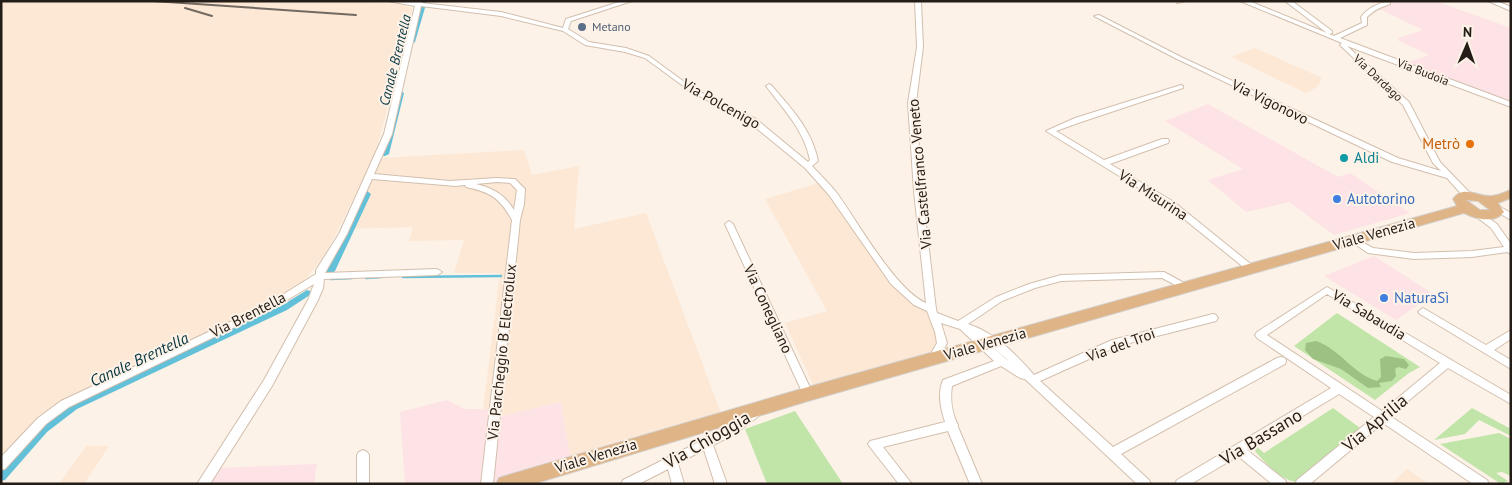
<svg xmlns="http://www.w3.org/2000/svg" width="1512" height="485" viewBox="0 0 1512 485" font-family="'PT Sans',sans-serif">
<rect width="100%" height="100%" fill="#fdf2e7"/>
<path fill="#fde2e6" d="M1386,1H1435L1511,28V103L1406,63L1429,55L1399,41L1398,38L1423,30L1377,8L1391,4Z
M1208,104L1338,177L1350,173L1410,213L1334,235L1289,202L1246,212L1208,180L1243,169L1165,121Z
M1374,256L1430,292L1416,306L1396,320L1324,276Z
M447,400L465,409H493L492,418L561,402L571,461L497,484H405L400,412Z
M317,464L314,484H207L216,468Z"/>
<path fill="#fce8d5" d="M1,1H347L400,4L412,8V11L401,39L387,110L375,154L336,234L323,257L305,280L278,298L244,317L46,413L25,432L1,459Z
M1255,48L1322,78L1317,87L1306,93L1231,57Z
M524,150L532,175L579,166L574,229L646,213L722,416L571,461L561,402L492,418L493,409H483L500,273H454L464,240L409,241L413,227L347,229L379,158Z
M819,183L851,225L890,281L930,310L938,342L930,355L815,389L785,323L827,311L765,199Z
M86,446H109L84,484H59Z
M1407,469L1429,484H1391Z"/>
<path fill="#c1e5a9" d="M1337,313L1420,367L1409,373L1375,400L1294,346Z
M1333,408L1360,428L1297,481C1285,484 1262,460 1255,451L1256,446L1264,453Z
M1472,408L1511,429V436L1479,420L1465,434L1434,440Z
M795,411L843,484H767L745,429Z
M1499,433L1511,439V476L1502,472L1496,473L1508,481L1501,484L1440,444Z"/>
<path fill="#9cc182" d="M1316,341C1340,349 1353,374 1377,381L1381,377L1380,359L1386,356L1404,359L1409,365L1406,369L1398,367L1395,369L1396,376L1392,381L1379,383L1381,387L1368,388L1341,369L1313,359L1305,350L1306,343Z"/>
<g fill="none" stroke-linecap="round" stroke-linejoin="round">
<path stroke="#63c0d9" stroke-width="2.5" d="M403,277L501,276
M366,278L381,277
M331,279L352,278"/>
<path fill="#63c0d9" fill-rule="evenodd" d="M421,1H427L415,42L412,44L409,42Z
M401,91L404,93L389,154L385,156H382L381,154L398,93Z
M367,191L371,194L335,271L333,273H327L325,271L363,194Z
M307,290L310,291L312,293L310,295L287,310L77,409L47,432L5,480L1,481V467C22,443 42,420 69,403L281,306Z"/>
<defs>
<path id="street" d="M388,1H422V3L501,12L563,28L566,19L622,1H632L571,21L568,29L589,42L626,48L649,56L694,89L756,119L808,162L810,160C804,130 784,110 766,86L769,84L771,85C791,108 812,130 818,161L812,166C820,175 829,183 836,192C857,220 895,290 926,303L914,191L908,103L917,47L915,1H921L923,47L916,103L922,191L936,309L937,313L958,321L996,297L1029,284L1061,275L1164,272L1186,284L1188,286L1186,288L1183,289L1162,278L1061,281L1035,288L1002,301L968,324C995,333 1015,353 1034,375L1112,340L1213,314L1216,315L1218,318L1216,321L1118,346L1040,381L1113,447L1277,358L1281,357L1285,358L1286,361L1285,364L1121,454L1149,480L1151,484H1137L1025,379L1020,378L1001,366L952,386C950,399 952,414 958,425V427L982,484H970L948,431L883,447L912,484H899L870,447L868,444L870,441L945,422C941,409 937,394 943,380L994,361L960,329L941,323L947,343L937,362L933,363L929,362L928,359L937,343L935,332L927,311L914,305L891,284L829,195L805,168L750,123L690,91L645,58L625,52L585,45L563,31L501,16L421,6L392,134L374,174L450,181L497,178L512,179H515L525,189L524,204L520,220L493,484H481L512,220C500,198 490,192 466,187L465,185L456,186L372,179L347,234L325,273L437,269L442,272L437,275L324,279L323,288L318,300L272,386L210,484H197L264,380L308,300L314,284L272,309L69,407L46,424L5,469L1,470V457L38,418L61,401L266,305L316,274V270L339,234L384,134L415,6ZM497,182L510,183L517,190L514,210C505,195 493,188 476,184ZM984,340L1009,361L1006,359Z
M1177,1H1186L1177,3Z
M1240,1H1249L1327,33L1285,1H1292L1332,31V33L1329,34L1334,36L1362,23L1361,17C1368,8 1379,2 1390,2V4C1381,7 1374,10 1367,17V25L1340,38L1511,102V107L1347,46L1409,102L1440,162L1470,193L1471,195L1470,197H1464L1447,178L1392,162L1177,59L1094,16L1099,15L1181,57L1398,158L1441,171L1433,163L1403,105L1341,46L1340,45L1342,43Z
M1488,1H1497L1511,7V11Z
M1181,85L1183,86V88L1081,122L1056,131L1104,160L1162,139H1168L1169,141L1168,143L1110,164L1174,202L1253,266L1255,268L1253,270H1247L1168,206L1046,131L1075,118Z
M1495,204L1511,213V220L1492,209L1491,207Z
M1477,210L1497,224L1511,244V254L1507,252L1472,257L1414,259L1368,253L1349,240L1353,237L1373,248L1414,253L1472,251L1504,247L1491,228L1474,215L1473,213Z
M729,221L733,224L813,394L812,397L808,398L804,397L803,394L725,224Z
M1327,287L1511,395V404L1448,368L1390,416L1487,480L1489,484H1473L1383,423L1310,484H1295L1297,480L1374,417L1339,394L1247,450L1285,480L1287,484H1272L1238,456L1191,484H1175L1177,480L1331,388L1257,338L1255,335L1257,332ZM1327,294L1440,363L1382,411L1267,335Z
M1423,308L1486,345L1511,330V339L1494,350L1511,360V369L1420,314L1418,312L1420,310Z
M756,408L760,409L761,412L760,415L735,434L713,445L727,484H715L704,450L678,463L684,484H672L668,469L639,484H621L623,480L727,428L752,409Z
M363,450L367,452L369,455V484H357V455L359,452Z"/>
<path id="primary" d="M1511,190V198L1498,203L1504,212C1494,224 1476,219 1464,213L808,401L533,484H496L499,478L505,476L808,387L1457,206L1453,199C1464,184 1477,197 1491,196C1497,196 1505,192 1511,190ZM1466,200L1478,201L1490,210H1480Z"/>
</defs>
<use href="#street" stroke="#d2bfae" stroke-width="2"/>
<use href="#primary" stroke="#d3d2d1" stroke-width="2"/>
<use href="#street" fill="#fff" fill-rule="evenodd"/>
<use href="#primary" fill="#dfb486" fill-rule="evenodd"/>
<path stroke="#726961" stroke-width="2" d="M153,1L356,15
M185,8L212,16"/>
</g>
<circle fill="#5c6f8a" stroke="#fdf2e7" stroke-width="2" cx="582" cy="27" r="5"/>
<circle fill="#e8710a" stroke="#fdf2e7" stroke-width="2" cx="1470" cy="144" r="5"/>
<circle fill="#0f9aa8" stroke="#fdf2e7" stroke-width="2" cx="1344" cy="158" r="5"/>
<g fill="#3f7fe0" stroke="#fdf2e7" stroke-width="2">
<circle cx="1337" cy="199" r="5"/>
<circle cx="1384" cy="298" r="5"/>
</g>
<g text-anchor="middle" stroke-width="4" stroke-linejoin="round" paint-order="stroke">
<g font-size="12" fill="#4e5e75" stroke="#fdf2e7" text-anchor="start">
<text x="592" y="31">Metano</text>
</g>
<g font-size="12" fill="#241d17" stroke="#fdf2e7">
<text transform="translate(1423 72) rotate(21)" y="4">Via Budoia</text>
<text transform="translate(1378 78) rotate(43)" y="4">Via Dardago</text>
</g>
<g font-size="14" font-style="italic" fill="#0a3742" stroke="#fdf2e7">
<text transform="translate(395 60) rotate(-76)" y="5">Canale Brentella</text>
</g>
<g font-size="15" fill="#241d17" stroke="#fdf2e7">
<text transform="translate(1270 102) rotate(26)" y="5">Via Vigonovo</text>
<text transform="translate(721 104) rotate(29)" y="5">Via Polcenigo</text>
<text transform="translate(920 174) rotate(-95)" y="5">Via Castelfranco Veneto</text>
<text transform="translate(1153 195) rotate(33)" y="5">Via Misurina</text>
<text transform="translate(1374 234) rotate(-16)" y="5">Viale Venezia</text>
<text transform="translate(768 309) rotate(65)" y="5">Via Conegliano</text>
<text transform="translate(248 315) rotate(-27)" y="5">Via Brentella</text>
<text transform="translate(1369 315) rotate(31)" y="5">Via Sabaudia</text>
<text transform="translate(985 344) rotate(-16)" y="5">Viale Venezia</text>
<text transform="translate(1121 345) rotate(-20)" y="5">Via del Troi</text>
<text transform="translate(502 352) rotate(-84)" y="5">Via Parcheggio B Electrolux</text>
<text transform="translate(596 456) rotate(-17)" y="5">Viale Venezia</text>
</g>
<g font-size="15" fill="#c56008" stroke="#fdf2e7" text-anchor="end">
<text x="1460" y="149">Metrò</text>
</g>
<g font-size="15" fill="#0d838f" stroke="#fdf2e7" text-anchor="start">
<text x="1354" y="163">Aldi</text>
</g>
<g font-size="15" fill="#366cbe" stroke="#fdf2e7" text-anchor="start">
<text x="1347" y="204">Autotorino</text>
<text x="1394" y="303">NaturaSì</text>
</g>
<g font-size="16" font-style="italic" fill="#0a3742" stroke="#fdf2e7">
<text transform="translate(139 359) rotate(-25)" y="6">Canale Brentella</text>
</g>
<g font-size="18" fill="#241d17" stroke="#fdf2e7">
<text transform="translate(1375 423) rotate(-40)" y="6">Via Aprilia</text>
<text transform="translate(1261 437) rotate(-31)" y="6">Via Bassano</text>
<text transform="translate(707 440) rotate(-30)" y="6">Via Chioggia</text>
</g>
</g>
<rect width="1512" height="485" fill="none" stroke="#241d17" stroke-width="5"/>
<g transform="translate(1467 45) rotate(2)" stroke="#fdf2e7" stroke-width="4" paint-order="stroke">
<path d="M0-4L9 19L0 12L-9 19Z" fill="#241d17"/>
<text y="-8" font-size="14" font-weight="bold" text-anchor="middle" fill="#241d17">N</text>
</g>
</svg>
